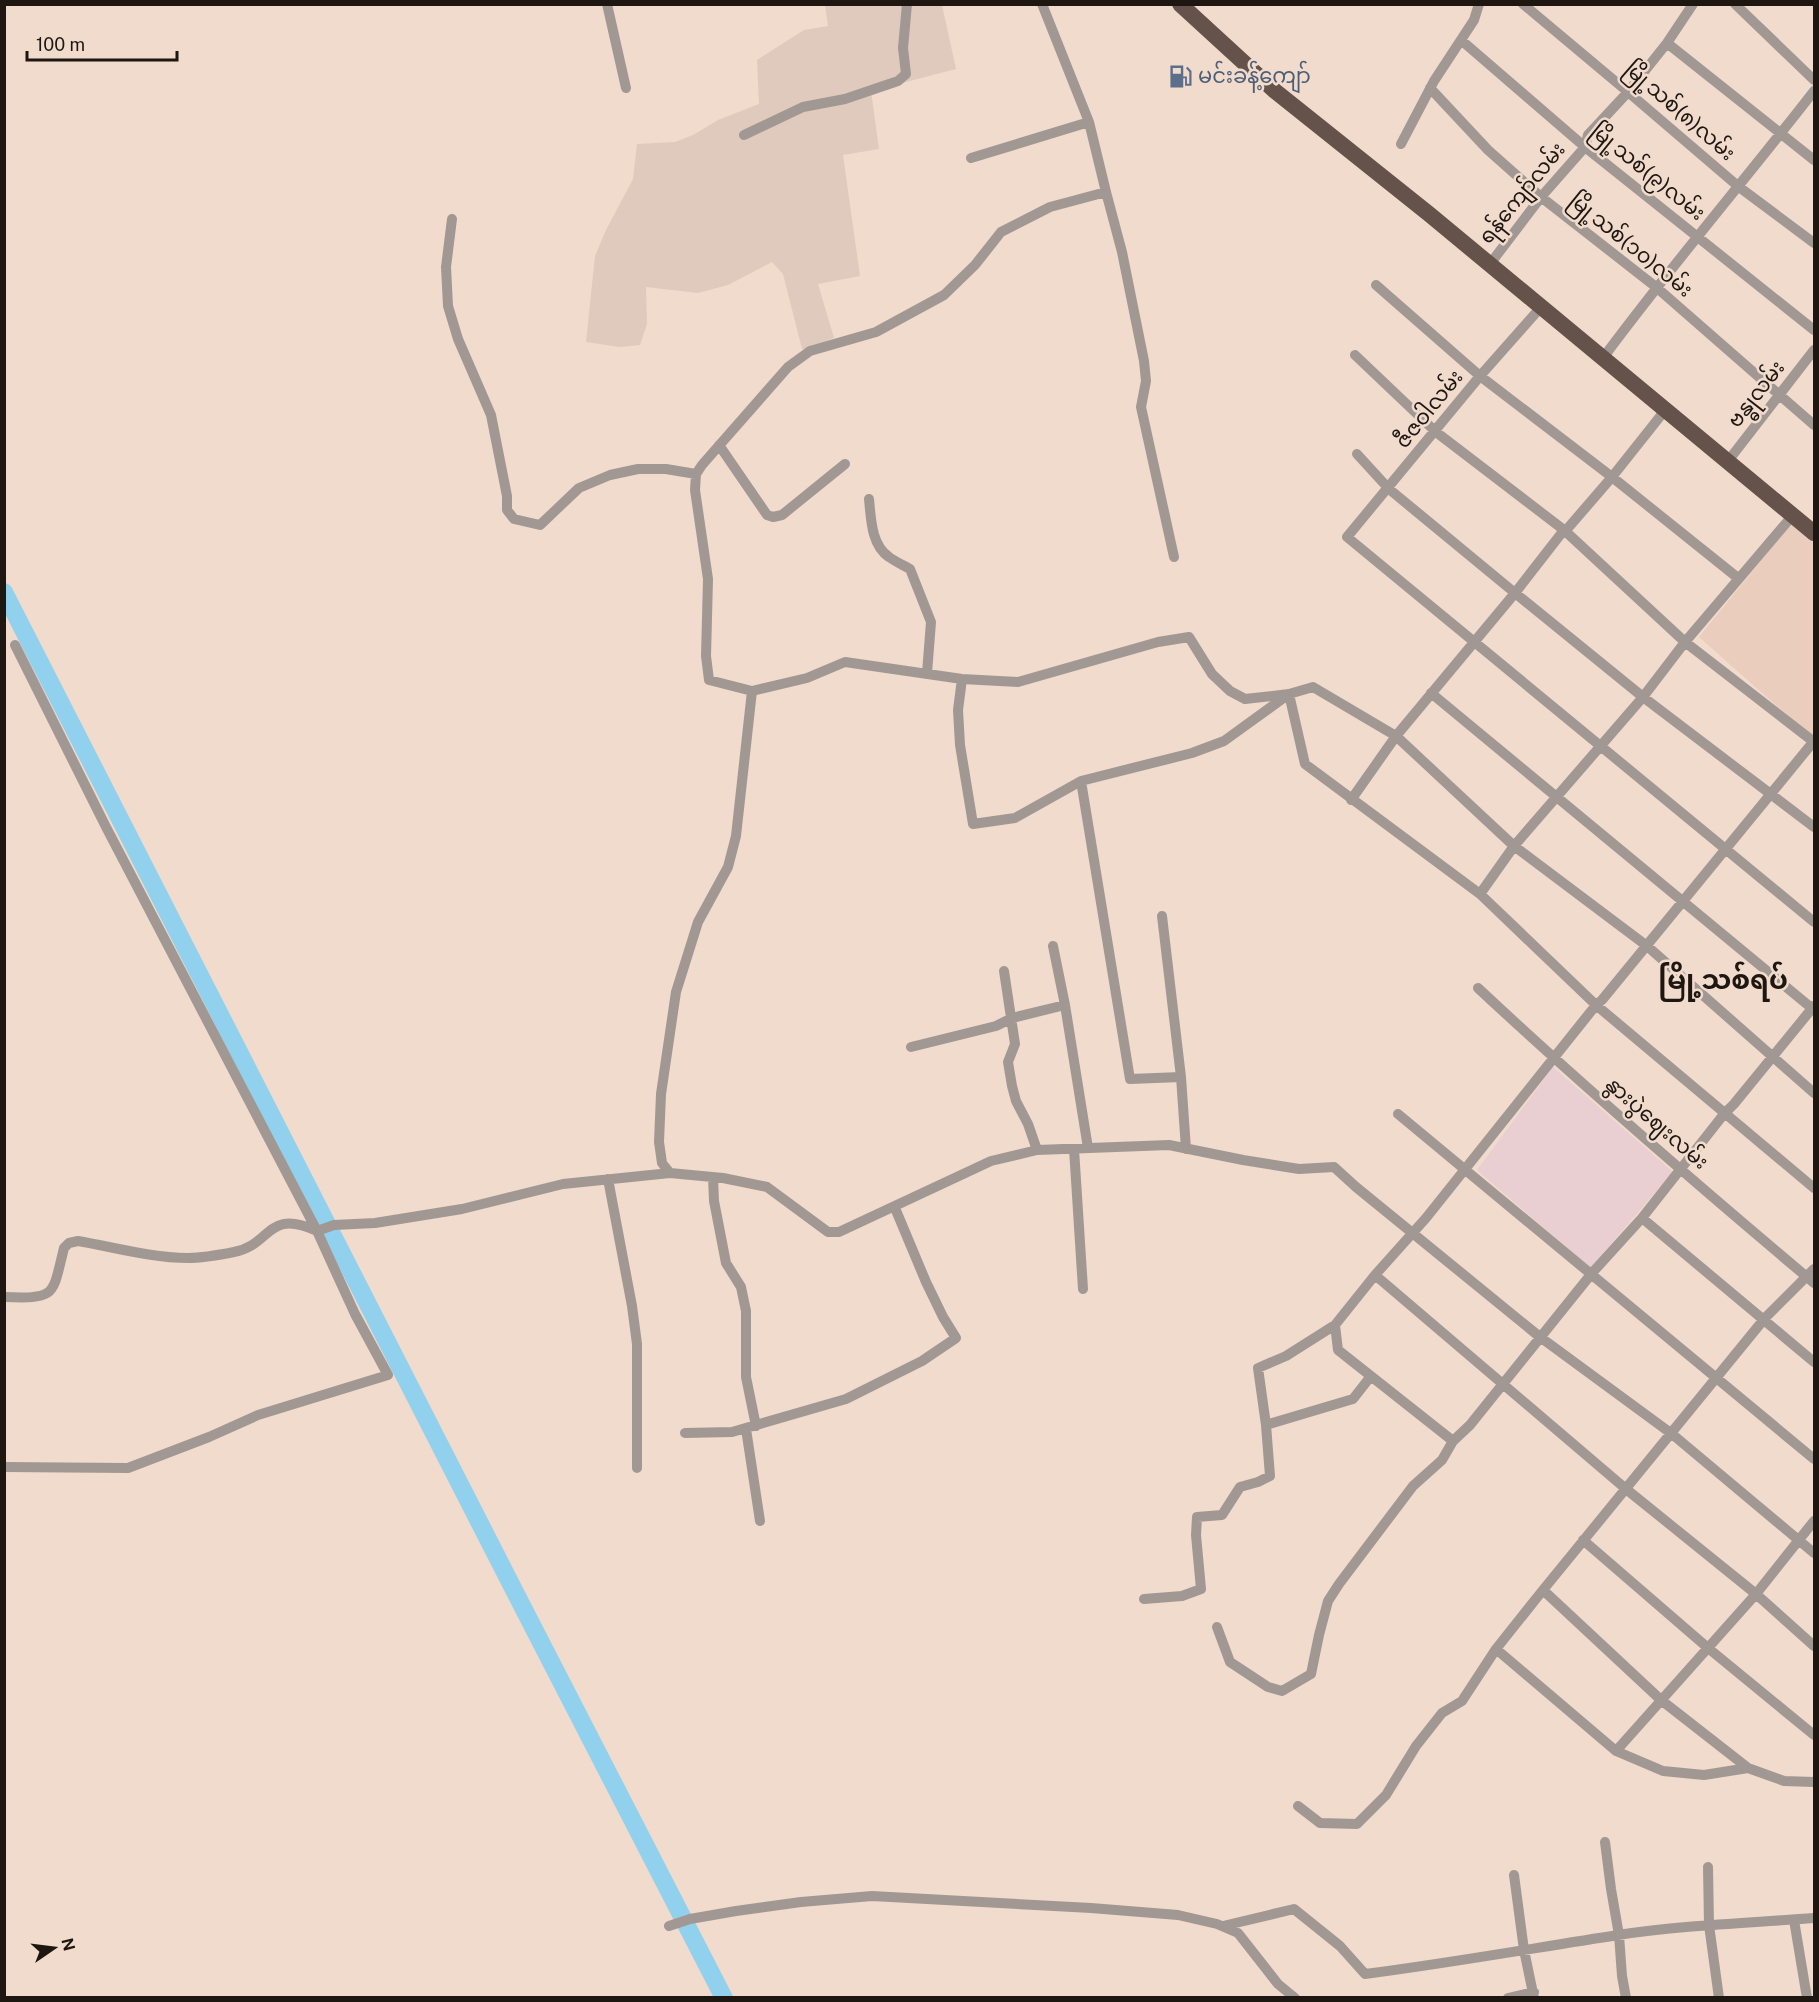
<svg xmlns="http://www.w3.org/2000/svg" width="1819" height="2002" viewBox="0 0 1819 2002" font-family="'Public Sans','Noto Sans Myanmar',sans-serif">
<rect width="100%" height="100%" fill="#f1dbcd"/>
<path fill="#eacdbc" d="M1791,524L1814,543V739L1699,637Z"/>
<path fill="#dfcabd" d="M825,5H942L956,69L871,91L879,149L843,155L860,276L818,284L834,338L807,349H802L783,274L772,262L728,285L698,293L646,287L647,324L640,345L620,347L586,342L595,256L606,230L633,179L637,144L675,142L693,135L718,120L759,104L757,60L804,30L828,26Z"/>
<path fill="#e9cfd1" d="M1553,1067L1673,1172L1590,1268L1477,1170Z"/>
<g fill="none" stroke-linecap="round" stroke-linejoin="round">
<path stroke="#92d1ed" stroke-width="18" d="M4,592L515,1592L724,1998"/>
<path stroke="#a29893" stroke-width="10" d="M607,4L626,88
M1042,4L1089,122L1106,192
M1523,4L1628,92L1739,187L1814,243
M1735,4L1814,80
M1461,40L1585,147L1814,330
M1667,43L1814,160
M1430,88L1488,150L1541,197L1656,287L1814,425
M744,135L803,107L845,99L898,81L906,74L903,48L907,4
M1401,144L1434,81L1474,20L1479,4
M971,158L1089,122
M452,219L446,267L448,306L458,339L491,415L507,496V510L514,519L540,525L579,488L610,475L638,469H666L696,474
M1490,264L1541,197L1585,147L1588,135L1628,92L1667,43L1693,4
M1376,285L1480,376L1612,477L1738,578
M1542,306L1480,376L1347,537L1814,922
M1355,355L1436,432L1564,530L1685,642L1814,742V745
M1603,358C1671,266 1745,180 1814,91
M719,445L767,515L773,517L782,515L845,464
M1357,454L1389,489L1515,593L1643,697L1814,827
M1728,461L1814,350
M869,499C871,518 871,545 889,557C896,562 903,565 910,569L931,622L927,673
M1174,557L1141,407L1146,381L1144,361L1122,252L1106,192L1050,207L1001,232L975,265L944,295L876,332L810,351L788,367L702,465L696,474L695,490L708,579L706,656L709,680L752,691L807,678L845,662L962,679L1018,682L1158,642L1189,637L1212,674L1230,691L1245,699L1289,694L1313,687L1396,736L1514,846L1647,946L1814,1093
M962,679L958,710L960,745L973,824L1015,818L1081,781
M1431,693L1814,1010
M1351,800L1396,736L1515,593L1564,530L1568,528L1612,477L1666,409
M1480,894L1514,846L1643,697L1685,642L1793,515
M1162,916L1181,1077L1186,1149
M1053,946L1065,1005L1088,1148
M1004,971L1015,1044L1008,1062L1012,1086L1016,1101L1028,1124L1037,1150
M1478,988C1587,1090 1700,1187 1814,1283
M911,1047L996,1026L1012,1018L1065,1005
M1181,1077L1130,1079L1081,781L1192,753L1224,741L1289,694L1305,764L1480,894L1596,1005L1814,1188
M1398,1114L1814,1459
M1074,1149L1083,1289
M670,1173L662,1163L659,1142L661,1094L676,992L698,922L728,867L736,836L752,691
M713,1177L714,1201L726,1263L741,1287L746,1311V1377L756,1426
M608,1179L632,1306L637,1344V1468
M1642,1218L1814,1362
M1375,1275L1626,1489L1756,1594L1814,1646
M4,1297C57,1299 52,1296 64,1248L69,1243L78,1241C113,1247 152,1258 188,1258C203,1258 219,1255 234,1252C272,1245 266,1208 317,1231L334,1225L375,1223L462,1209L563,1184L670,1173L723,1178L767,1187L828,1232H839L991,1161L1037,1150L1169,1145L1243,1160L1299,1169L1334,1167L1356,1187L1540,1337L1672,1434L1814,1553
M1335,1325L1338,1350L1453,1441
M1266,1425L1353,1399L1371,1376
M746,1429L760,1521
M685,1433L732,1432L846,1399L922,1361L956,1338L943,1317L926,1282L895,1208
M4,1467L128,1468L209,1437L258,1415L388,1375L355,1314L317,1231L106,827L15,645
M1583,1540L1708,1648L1814,1735
M1543,1590L1661,1700L1748,1768L1784,1781L1814,1782
M1144,1599L1182,1596L1201,1589L1196,1535L1197,1517L1222,1515L1240,1487L1258,1482L1270,1476L1266,1425L1258,1368L1286,1356L1335,1325L1375,1275L1426,1218L1596,1005L1602,1000L1814,741
M1217,1627L1230,1662L1268,1687L1282,1691L1311,1674L1319,1635L1328,1601L1339,1584L1413,1486L1442,1460L1453,1441L1470,1425L1592,1273L1642,1218L1724,1114L1734,1104L1814,1006
M1496,1649L1616,1751L1663,1771L1704,1775L1748,1768
M1616,1751L1756,1594L1814,1521
M1298,1806L1320,1823L1357,1824L1386,1795L1416,1746L1442,1713L1462,1701L1496,1649L1543,1590L1765,1318L1814,1269
M1605,1842L1611,1889L1619,1935L1622,1976L1626,1998
M1708,1867L1709,1925L1719,1998
M1514,1875L1524,1950L1534,1998
M1794,1920L1807,1998
M669,1926L690,1919L736,1911L801,1902L872,1896L1091,1908L1178,1915L1217,1924L1238,1933L1278,1984L1295,1998
M1223,1926L1294,1909L1340,1946L1365,1974C1450,1963 1534,1948 1618,1935C1683,1925 1749,1923 1814,1918
M1508,1998L1534,1992"/>
<path stroke="#65524a" stroke-width="16" d="M1180,4L1275,91L1429,214L1814,533"/>
</g>
<defs>
<symbol id="fuel-bare" viewBox="-9 -9 18 18"><path d="M-5.5-6h7V0h2V4h1.3V-2.5L3-4.5l.8-.8L6-3V5H2.5V1h-1V6h-7ZM-4.2-4.7v3.2H.2V-4.7Z" fill="#5c6f8a" stroke="#f1dbcd" stroke-width="2.5" paint-order="stroke"/></symbol>
</defs>
<g fill-rule="evenodd">
<use href="#fuel-bare" x="1164" y="60" width="33" height="33"/>
</g>
<g text-anchor="middle" stroke-width="5" stroke-linejoin="round" paint-order="stroke">
<g font-size="21" fill="#4e5e75" stroke="#f1dbcd" text-anchor="start">
<text x="1198" y="83">မင်းခန့်ကျော်</text>
</g>
<g font-size="21" fill="#1e1611" stroke="#f1dbcd">
<text transform="translate(1680 111) rotate(41)" y="7">မြို့သစ်(၈)လမ်း</text>
<text transform="translate(1648 172) rotate(39)" y="7">မြို့သစ်(၉)လမ်း</text>
<text transform="translate(1522 193) rotate(-51)" y="7">ရန်ကျော်လမ်း</text>
<text transform="translate(1631 245) rotate(39)" y="7">မြို့သစ်(၁၀)လမ်း</text>
<text transform="translate(1756 394) rotate(-52)" y="7">ဗန္ဓုလမ်း</text>
<text transform="translate(1429 409) rotate(-51)" y="7">ဇီဇဝါလမ်း</text>
<text transform="translate(1657 1123) rotate(41)" y="7">နွားပွဲဈေးလမ်း</text>
</g>
<g font-size="27" font-weight="bold" fill="#1e1611" stroke="#f1dbcd">
<text x="1723" y="989">မြို့သစ်ရပ်</text>
</g>
</g>
<rect width="1819" height="2002" fill="none" stroke="#1e1611" stroke-width="12"/>
<g transform="translate(54 1948) rotate(76)" stroke="#f1dbcd" stroke-width="4.5" paint-order="stroke">
<path d="M0-4.5L10 22L0 15L-10 22Z" fill="#1e1611"/>
<text y="-9" font-size="16" font-weight="bold" text-anchor="middle" fill="#1e1611">N</text>
</g>
<path d="M27 51v9h150v-9" fill="none" stroke="#1e1611" stroke-width="3"/>
<text x="36" y="51" font-size="18" fill="#1e1611" stroke="#f1dbcd" stroke-width="4.5" paint-order="stroke">100 m</text>
</svg>
